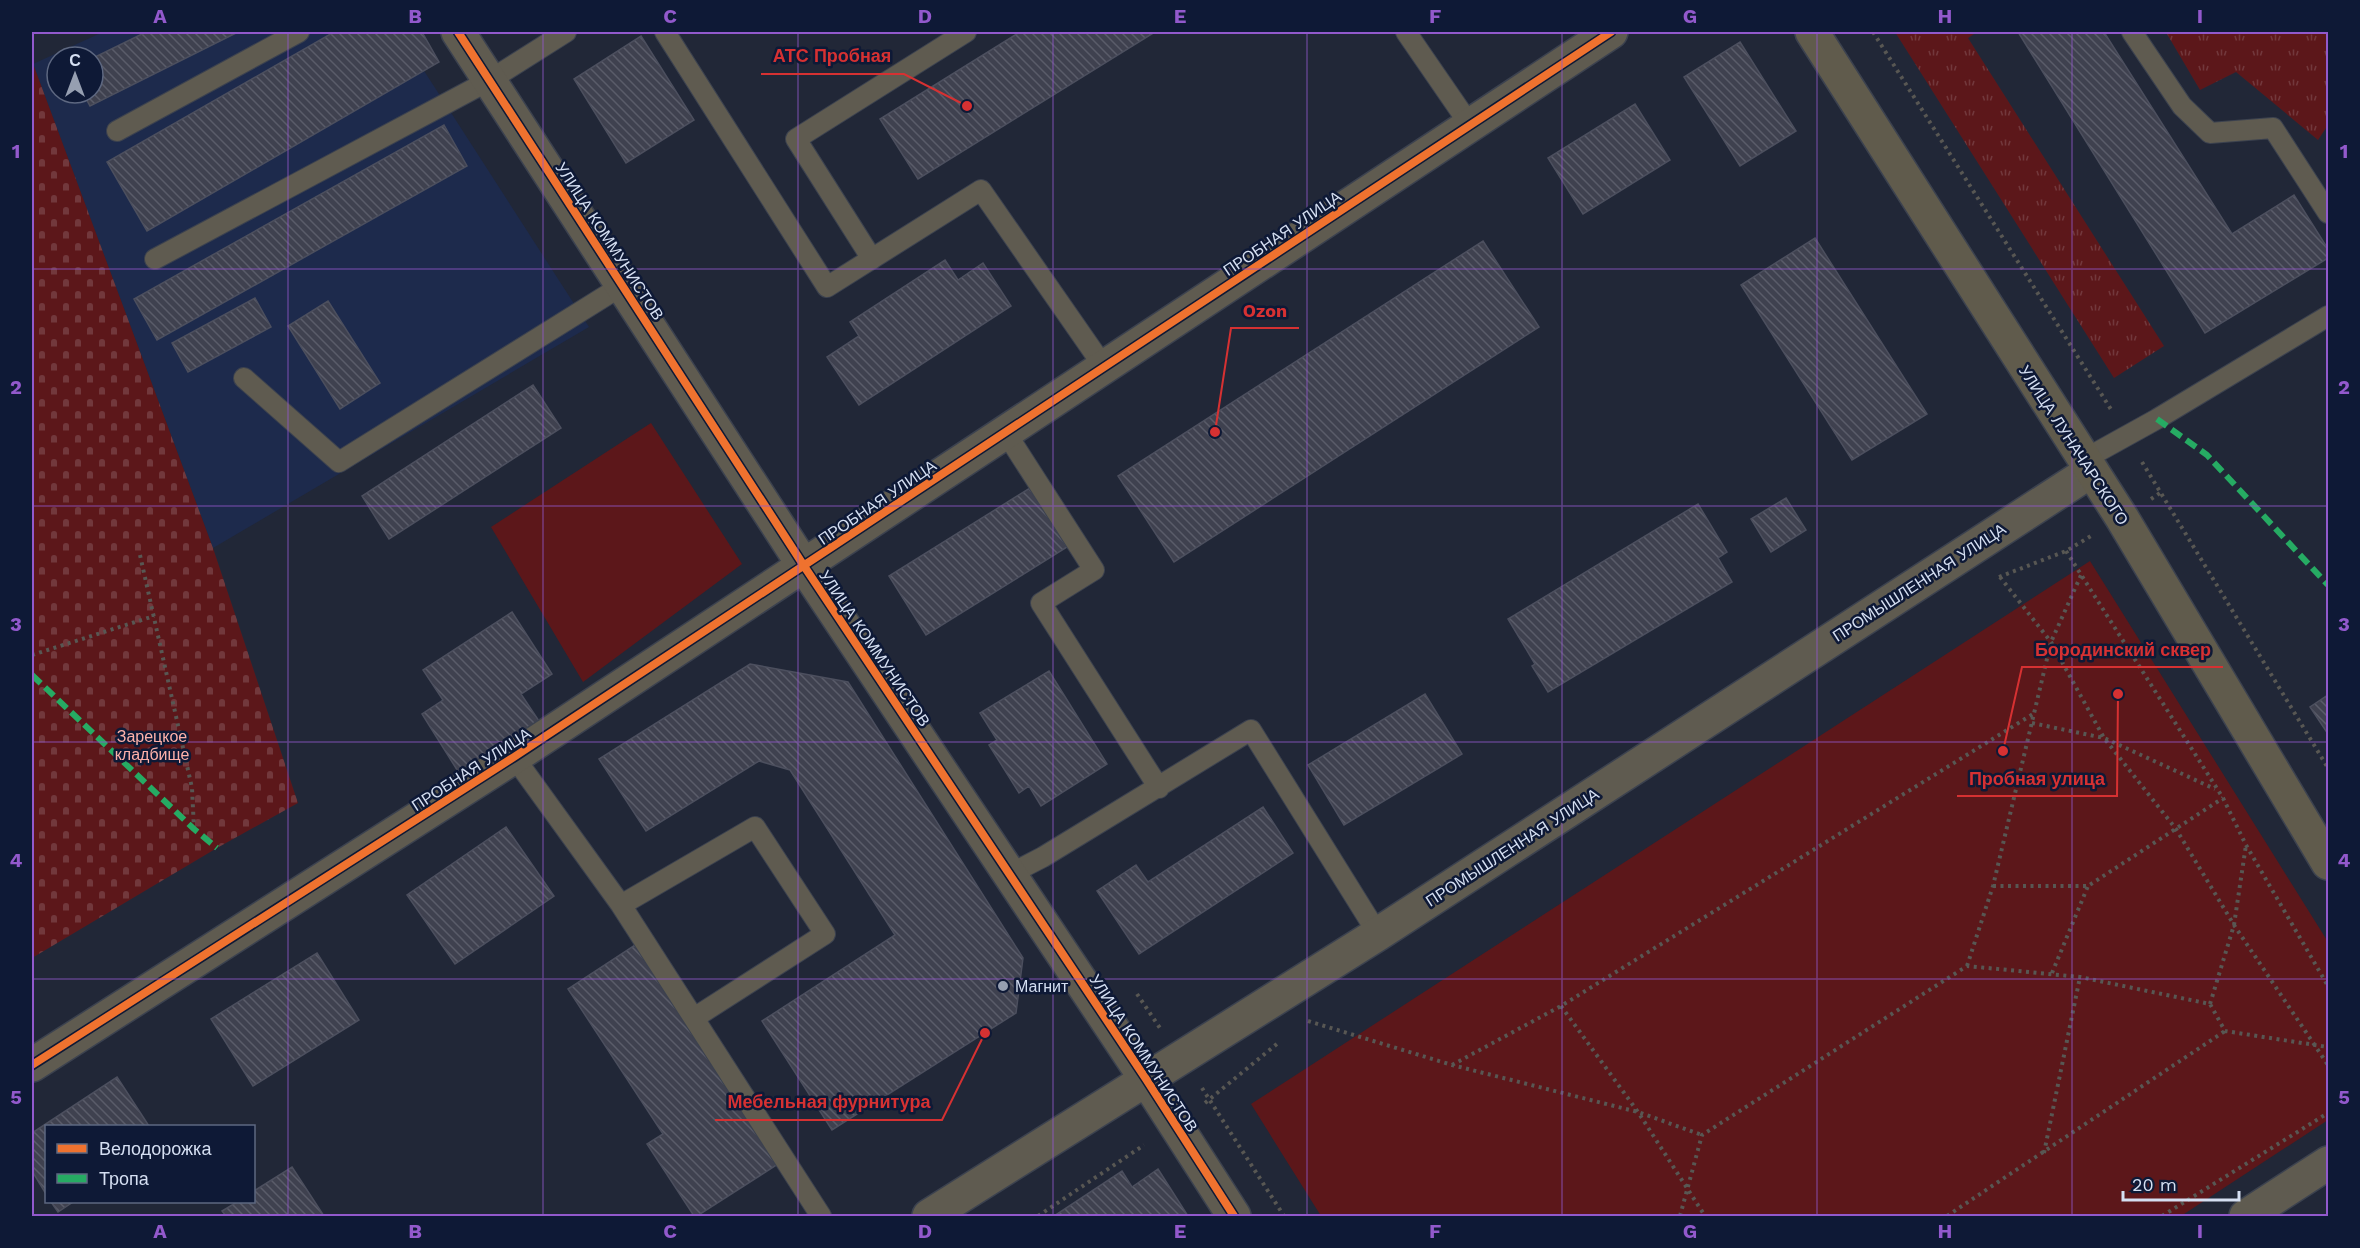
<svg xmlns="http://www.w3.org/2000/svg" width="2360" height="1248" viewBox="0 0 2360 1248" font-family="'Work Sans',sans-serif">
<defs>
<pattern id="grass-tufts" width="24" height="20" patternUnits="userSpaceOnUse" patternTransform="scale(1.5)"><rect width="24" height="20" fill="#5c171a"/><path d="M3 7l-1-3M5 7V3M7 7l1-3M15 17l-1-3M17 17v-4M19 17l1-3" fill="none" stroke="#72383c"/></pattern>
<pattern id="cemetery-stones" width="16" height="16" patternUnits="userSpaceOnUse" patternTransform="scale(1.5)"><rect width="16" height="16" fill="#5c171a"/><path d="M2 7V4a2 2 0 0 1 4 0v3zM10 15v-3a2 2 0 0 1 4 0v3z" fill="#72383c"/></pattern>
<pattern id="building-back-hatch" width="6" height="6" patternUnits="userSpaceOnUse" patternTransform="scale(1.5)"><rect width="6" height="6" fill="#3f414f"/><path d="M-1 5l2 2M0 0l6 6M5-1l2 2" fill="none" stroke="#5a5c69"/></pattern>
</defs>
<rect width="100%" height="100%" fill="#212737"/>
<path fill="#1d2a4c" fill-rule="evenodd" d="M103,32H399L589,327L213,548L33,64ZM57,57H93V93H57Z"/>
<path fill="url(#grass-tufts)" d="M1895,32H1977L1968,38L2164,346L2114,378Z
M2171,32H2328V125L2318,140L2236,72L2200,90L2167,34Z"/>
<path fill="url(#cemetery-stones)" d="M32,61L213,548L298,803L217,848L32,958Z"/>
<path fill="#5c171a" d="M651,423L742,564L583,682L491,527Z
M2090,561L2328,942V1120L2181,1216H1321L1251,1104Z"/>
<path fill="url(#building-back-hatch)" stroke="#4c4f5e" stroke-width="1.5" d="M146,32H238L90,106L83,93H93V58Z
M334,32H422L439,62L147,231L107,162Z
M1020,32H1155L918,179L880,119Z
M2018,32H2104L2232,234L2294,195L2328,249V258L2205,333Z
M641,36L694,120L626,163L574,79Z
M1740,42L1796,131L1740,166L1684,77Z
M1635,104L1670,160L1583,214L1548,158Z
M444,125L467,166L157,340L134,299Z
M1815,238L1927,414L1852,460L1741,285Z
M1483,241L1539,327L1174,562L1118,476Z
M945,260L958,280L983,263L1011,306L859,405L827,357L859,336L850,322Z
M255,298L271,327L188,372L172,343Z
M328,301L380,383L340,409L288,326Z
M533,385L561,428L389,539L362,496Z
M1030,488L1067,547L926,635L889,576Z
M1786,498L1806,530L1771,552L1751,519Z
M1698,504L1727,552L1718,558L1732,582L1548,692L1532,666L1535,664L1508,619Z
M512,612L552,674L521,694L539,721L459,773L422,714L443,700L423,670Z
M750,664L848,682L1023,958L1016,1013L832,1130L762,1021L895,935L790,770L759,761L646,831L599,759Z
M1049,671L1107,764L1041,806L1029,786L1019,793L989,745L997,740L980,713Z
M1425,694L1462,754L1344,825L1308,765Z
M2328,695V734L2310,707Z
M1263,807L1293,853L1139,954L1097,891L1136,865L1148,882Z
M506,827L554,896L455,964L407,895Z
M635,945L778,1164L697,1216H694L647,1144L663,1134L568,989Z
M317,953L359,1020L253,1086L211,1019Z
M117,1077L149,1126H46V1194L32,1171V1133Z
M292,1167L324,1216H226L222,1211L237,1202H254V1191Z
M1158,1169L1188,1216H1054L1122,1171L1132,1187Z
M51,1202H73L58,1212Z"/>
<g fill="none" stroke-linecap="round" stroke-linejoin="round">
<defs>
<path id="lane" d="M665,32L827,287L981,190L1104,367
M1406,32L1470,125
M2132,32L2182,106L2210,133L2273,128L2328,213
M117,131L299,32
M155,259L490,80L566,32
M872,259L796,139L966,32
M244,378L339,462L623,285
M1006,433L1094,570L1041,603L1159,788
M2083,460L2157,419L2328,316
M514,757L621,905L821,1216
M1010,874L1043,857L1251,730L1378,934
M621,905L755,827L825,934L694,1018"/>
<path id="street" d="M458,32L804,566L1146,1079L1234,1216
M32,1065L514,757L1611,32
M929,1216L1378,934L2091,471
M2246,1216L2328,1163"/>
<path id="secondary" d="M1812,32L2122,518L2328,863"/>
</defs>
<use href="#lane" stroke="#3c424f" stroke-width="22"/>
<use href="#street" stroke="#3c424f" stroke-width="36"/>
<use href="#secondary" stroke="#3c424f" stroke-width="36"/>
<path stroke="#585753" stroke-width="4" stroke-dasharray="3 4.5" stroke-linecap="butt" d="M1873,32L2112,411
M2142,462L2328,768
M2151,499L2160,493
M2066,551L2223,798L2246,845L2328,986
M140,555L192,788L194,829
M1999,577L2066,551L2091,536
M2000,577L2051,642L2104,738L2176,829L2234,925L2328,1065
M32,655L154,616
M2032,723L2104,738L2215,789
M1993,886H2088L2223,798
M1967,966L1993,886L2051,642L2082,573
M2052,973L2088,886
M1137,994L1160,1028
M2210,1004L2234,925L2246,845
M1561,1006L1638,1112L1705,1216
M1308,1021L1452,1065L1638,1112L1702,1135
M1452,1065L1561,1006L2033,714
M1202,1088L1284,1216
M1205,1103L1278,1043
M2044,1153L2080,977
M1038,1216L1144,1145
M1680,1216L1702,1135L1967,966L2080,977L2210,1004L2225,1031L2328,1047
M1947,1216L2225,1031
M2162,1216L2328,1113"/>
<use href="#lane" stroke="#5f5b50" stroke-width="20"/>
<use href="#street" stroke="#5f5b50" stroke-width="33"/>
<use href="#secondary" stroke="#605b4c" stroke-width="33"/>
<path stroke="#26ab63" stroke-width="6" stroke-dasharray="12 6" stroke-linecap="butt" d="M2157,419L2207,455L2328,585
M32,675L194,829L217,848"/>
<defs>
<path id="cycleway" d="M458,32L804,566L1146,1079L1234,1216
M32,1065L514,757L1611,32"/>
</defs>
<use href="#cycleway" stroke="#0e1936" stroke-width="11"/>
<use href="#cycleway" stroke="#ef722f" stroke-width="8"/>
</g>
<path fill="none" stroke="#9259cc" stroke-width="1.5" stroke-opacity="0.55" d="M288,32V1216M543,32V1216M798,32V1216M1053,32V1216M1307,32V1216M1562,32V1216M1817,32V1216M2072,32V1216M32,269H2328M32,506H2328M32,742H2328M32,979H2328"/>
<circle fill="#969fb1" stroke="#0e1936" stroke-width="2" cx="1003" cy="986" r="6"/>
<g text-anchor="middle" stroke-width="5" stroke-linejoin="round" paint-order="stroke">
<g font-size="16" fill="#d5dff2" stroke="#0e1936">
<text transform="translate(1282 233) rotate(-34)" y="6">ПРОБНАЯ УЛИЦА</text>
<text transform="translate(610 241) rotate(57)" y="6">УЛИЦА КОММУНИСТОВ</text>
<text transform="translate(2074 445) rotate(57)" y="6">УЛИЦА ЛУНАЧАРСКОГО</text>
<text transform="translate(877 502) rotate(-34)" y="6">ПРОБНАЯ УЛИЦА</text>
<text transform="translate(1919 582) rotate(-33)" y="6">ПРОМЫШЛЕННАЯ УЛИЦА</text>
<text transform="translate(875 648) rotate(56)" y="6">УЛИЦА КОММУНИСТОВ</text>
<text transform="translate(471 769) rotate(-33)" y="6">ПРОБНАЯ УЛИЦА</text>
<text transform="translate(1512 847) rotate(-33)" y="6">ПРОМЫШЛЕННАЯ УЛИЦА</text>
<text transform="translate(1144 1053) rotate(57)" y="6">УЛИЦА КОММУНИСТОВ</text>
</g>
<g font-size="16" fill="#feb1a9" stroke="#0e1936">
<text x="152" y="742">Зарецкое<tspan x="152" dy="18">кладбище</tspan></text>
</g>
<g font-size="16" fill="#d5dff2" stroke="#0e1936" text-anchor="start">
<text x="1015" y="992">Магнит</text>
</g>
</g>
<path fill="none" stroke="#d63132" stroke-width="2" d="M967 106L904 74H761M1215 432L1231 328H1299M2003 751L2022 667H2223M2118 694L2117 796H1957M985 1033L942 1120H715"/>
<g fill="#d63132" stroke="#0e1936" stroke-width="2">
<circle cx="967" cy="106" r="6"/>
<circle cx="1215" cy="432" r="6"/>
<circle cx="2003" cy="751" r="6"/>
<circle cx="2118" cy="694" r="6"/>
<circle cx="985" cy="1033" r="6"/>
</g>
<g font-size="18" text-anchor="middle" font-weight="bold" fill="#d63132" stroke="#0e1936" stroke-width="5" stroke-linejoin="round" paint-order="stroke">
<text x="832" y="62">АТС Пробная</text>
<text x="1265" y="317">Ozon</text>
<text x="2123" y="656">Бородинский сквер</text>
<text x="2037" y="785">Пробная улица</text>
<text x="829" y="1108">Мебельная фурнитура</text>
</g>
<rect width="2360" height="1248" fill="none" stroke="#0e1936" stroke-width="66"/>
<rect x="45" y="1125" width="210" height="78" fill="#0e1936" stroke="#5e6881" stroke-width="1.5"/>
<rect x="57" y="1144" width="30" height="9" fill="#ef722f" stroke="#5e6881" stroke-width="1.5"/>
<text x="99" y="1155" font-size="18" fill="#d5dff2">Велодорожка</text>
<rect x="57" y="1174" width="30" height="9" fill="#26ab63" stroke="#5e6881" stroke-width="1.5"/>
<text x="99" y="1185" font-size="18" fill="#d5dff2">Тропа</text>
<g transform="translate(75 75)"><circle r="28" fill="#0e1936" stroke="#5e6881" stroke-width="1.5"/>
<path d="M0-4.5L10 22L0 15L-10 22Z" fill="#969fb1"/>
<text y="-9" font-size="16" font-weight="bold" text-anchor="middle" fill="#d5dff2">С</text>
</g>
<path d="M2123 1191v9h116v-9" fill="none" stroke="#d5dff2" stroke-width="3"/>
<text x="2132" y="1191" font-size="18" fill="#d5dff2" stroke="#0e1936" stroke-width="4.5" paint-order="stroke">20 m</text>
<rect x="33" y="33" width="2294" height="1182" fill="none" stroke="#9259cc" stroke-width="2"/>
<g font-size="20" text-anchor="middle" font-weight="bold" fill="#9259cc">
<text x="160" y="23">A</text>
<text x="415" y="23">B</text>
<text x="670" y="23">C</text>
<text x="925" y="23">D</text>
<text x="1180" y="23">E</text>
<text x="1435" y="23">F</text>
<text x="1690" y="23">G</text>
<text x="1945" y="23">H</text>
<text x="2200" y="23">I</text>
<text x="16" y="158">1</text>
<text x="2344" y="158">1</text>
<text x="16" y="394">2</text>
<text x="2344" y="394">2</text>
<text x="16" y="631">3</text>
<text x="2344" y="631">3</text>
<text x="16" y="867">4</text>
<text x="2344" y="867">4</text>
<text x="16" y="1104">5</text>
<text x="2344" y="1104">5</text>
<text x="160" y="1238">A</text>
<text x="415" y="1238">B</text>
<text x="670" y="1238">C</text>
<text x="925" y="1238">D</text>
<text x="1180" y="1238">E</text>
<text x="1435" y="1238">F</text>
<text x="1690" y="1238">G</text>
<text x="1945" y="1238">H</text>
<text x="2200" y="1238">I</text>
</g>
</svg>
